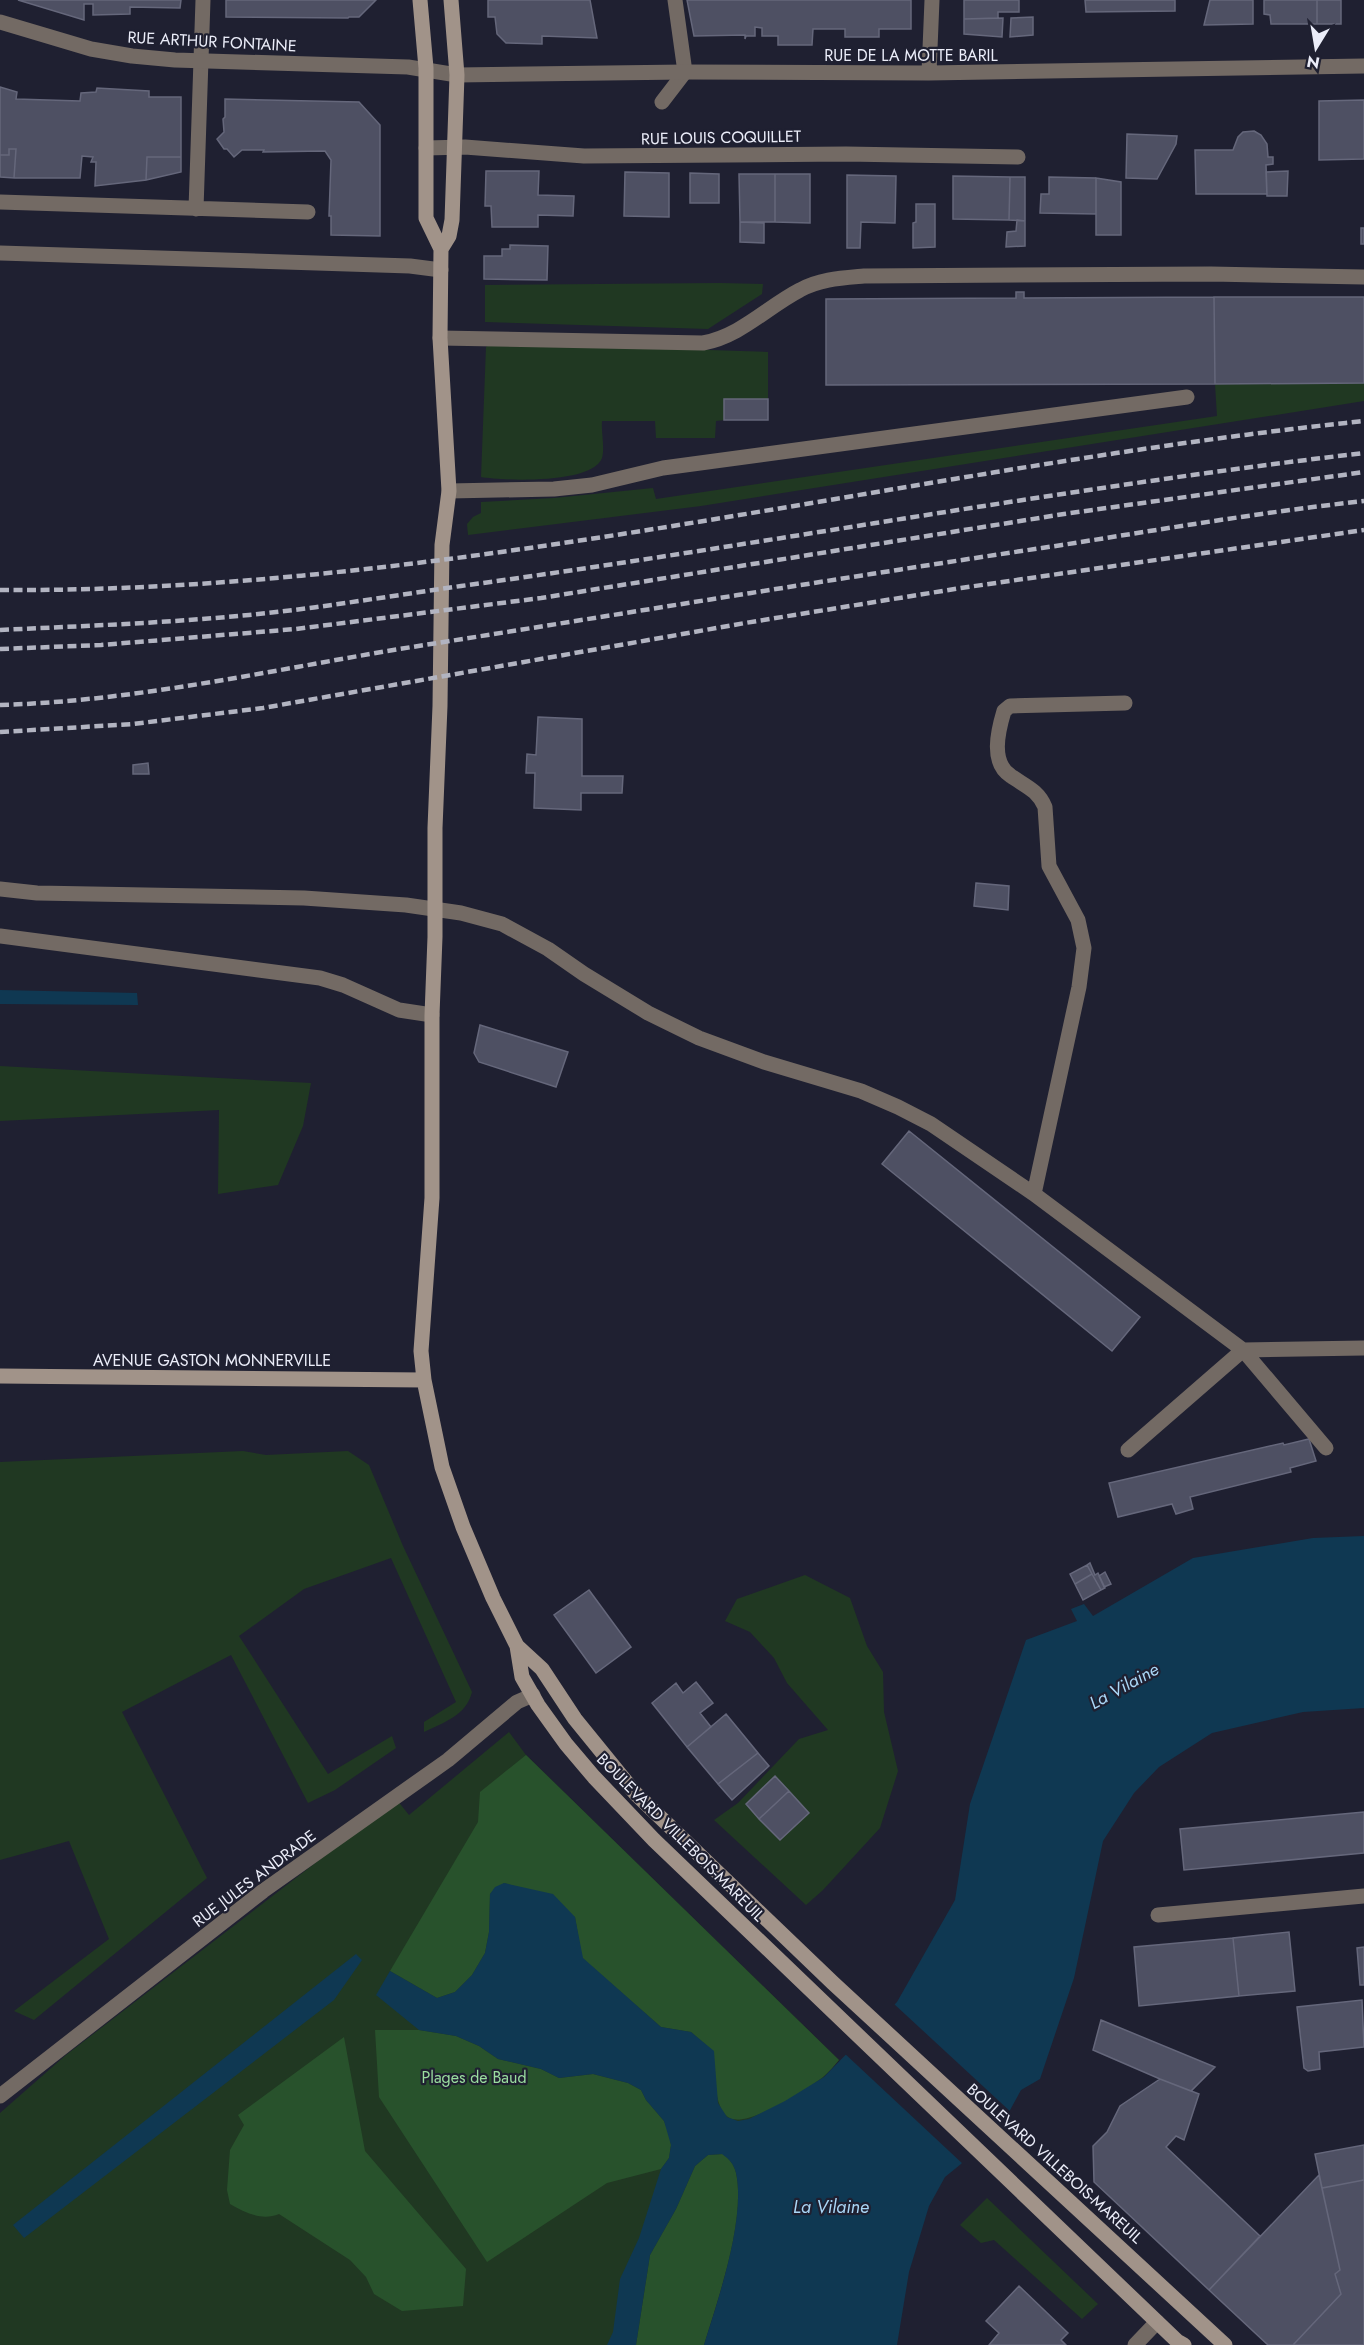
<svg xmlns="http://www.w3.org/2000/svg" width="1364" height="2345" viewBox="0 0 1364 2345" font-family="Jost,sans-serif">
<rect width="100%" height="100%" fill="#1f2031"/>
<path fill="#203822" d="M720,283L763,284L762,294L708,329L485,322V285Z
M491,343L768,352V399H724V420L716,421L715,438H656L655,421H602C601,432 605,448 602,458C593,484 504,481 481,477L486,347Z
M1364,383V401L701,506L468,535L467,524L473,517L481,513V502L554,498L653,488L656,499L1217,416L1215,384Z
M0,1066L311,1083L303,1126L278,1185L218,1194L219,1110L0,1121Z
M243,1451L266,1455L348,1451L369,1465L403,1546L472,1692C466,1716 444,1722 424,1732V1722L456,1702L391,1558L304,1589L239,1636L328,1774L392,1736L396,1748L335,1790L308,1803L231,1655L122,1712L207,1878L34,2020L14,2011L109,1939L69,1841L0,1860V1462Z
M805,1575L850,1598L867,1646L883,1672L884,1712L898,1771L880,1828L823,1890L806,1905L714,1820L738,1803L799,1739L828,1730L787,1683L774,1658L750,1632L725,1621L737,1599Z
M509,1732L526,1755L839,2060L764,2144L704,2345H0V2113L66,2055L397,1800L409,1815Z
M987,2198L1098,2304L1082,2319L994,2240L981,2243L960,2225Z"/>
<path fill="#28522c" d="M526,1755L839,2060C834,2066 829,2072 823,2077C808,2089 745,2130 728,2117C713,2107 715,2068 713,2051L691,2032L661,2027L582,1958L575,1917L525,1889L504,1883L490,1894L489,1932L485,1953L472,1975L455,1992L437,1998L390,1971L478,1822L480,1792Z
M375,2030H419L456,2036L479,2046L498,2059L541,2069L559,2078L593,2074L628,2083L641,2090L646,2100L664,2121L669,2133L671,2145L669,2158L661,2169L607,2183L487,2262L379,2097Z
M344,2037L365,2151L466,2269L463,2306L402,2311L374,2294L366,2277L350,2260L279,2214C262,2221 245,2213 230,2204L227,2190L230,2150L244,2125L238,2115Z
M723,2154C729,2159 734,2164 736,2173C746,2218 718,2300 704,2345H636L650,2255L676,2209L695,2166L708,2155Z"/>
<path fill="#0f3852" d="M0,990L137,993L138,1005L0,1004Z
M1364,1536V1708L1303,1712L1212,1733L1159,1767L1134,1793L1103,1841L1074,1978L1040,2079L1021,2090L1009,2112L961,2164L945,2177L929,2206L909,2272L897,2345H704C718,2300 746,2218 736,2173C734,2164 729,2159 722,2154L708,2155L695,2166L676,2209L650,2255L636,2345H607L613,2332L620,2279L639,2238L661,2169L669,2158L671,2145L664,2121L646,2100L641,2090L628,2083L593,2074L559,2078L541,2069L498,2059L479,2046L456,2036L419,2030L376,1995L390,1971L437,1998L455,1992L472,1975L485,1953L489,1932L490,1894L495,1887L504,1883L553,1894L575,1917L583,1958L661,2027L691,2032L714,2051L718,2103L727,2117L738,2121L749,2119L785,2101L824,2077L897,2002L955,1900L970,1804L1026,1640L1077,1621L1071,1609L1084,1604L1093,1616L1193,1558L1313,1538Z
M356,1954L362,1960L334,2000L24,2238L13,2225Z"/>
<path fill="#1f2031" d="M893,2003L1012,2113L964,2165L843,2052Z"/>
<path fill="#4e5063" stroke="#65677b" stroke-width="1.5" d="M18,0H181L180,8L130,7V14L93,15V4H84V20Z
M226,0H376L359,17H349L348,18L226,17Z
M488,0H590L597,38L542,36V44L506,43L497,34L495,17H488Z
M687,0H911V29H879V37H845V29H813L812,45H778V36H762V28L755,27V36H746L745,39V35L694,36Z
M964,0H1019V12H998V18L964,19Z
M1085,0H1175V11L1086,12Z
M1210,0H1253V24L1204,25Z
M1264,0H1317V24H1271L1270,15L1264,14Z
M1317,0H1341V24H1317Z
M1033,17V35L1010,37L1011,18Z
M1003,18L1002,37L964,34V19Z
M0,87L17,92L16,99L80,101L81,93L96,92L97,88L149,91V97H181V157H147L146,180L95,186L96,162H91L93,157L82,156L80,178H14L16,149H9V155H0Z
M225,99L359,102L380,125V236L331,235V216H329L331,160L325,151L263,152L264,150H242L234,157L227,149H224L217,139L224,132L223,119L225,117Z
M1364,100V159L1319,160V101Z
M1254,131L1261,135L1267,144L1268,157H1273V164L1266,165L1267,194H1196L1195,150H1233L1238,137L1243,132Z
M1127,134L1177,136L1176,144L1157,179L1126,178Z
M9,149H16L14,178L0,177V155H9Z
M147,157H181V172L146,180Z
M486,171H539L538,195L574,196L573,216L538,215V227H492L491,206H485Z
M1288,171L1287,196H1267L1266,172Z
M625,172L669,173V217L624,216Z
M690,173L719,174V203H690Z
M739,174H775V222H740Z
M775,174H810V223L775,222Z
M847,175L896,176L895,223L861,222L860,248H847Z
M953,176L1010,177L1009,220L953,219Z
M1010,177H1025V221L1009,220Z
M1049,177L1096,178V214L1040,213L1041,194H1049Z
M1096,178L1121,182V235H1096Z
M916,204H935V247L913,248V223L916,222Z
M1017,220L1025,221V246L1006,247L1007,232L1016,231Z
M740,222L764,223V243L740,242Z
M1361,228H1364V244H1361Z
M510,245L548,246L547,280L484,279V256H502V249H510Z
M1016,292H1024V298L1214,297L1215,384L826,385V299L1016,298Z
M1214,297H1364V383L1215,384Z
M724,399H768V420H724Z
M538,717L582,719V776H623L622,793H581V810L534,808L535,773H526L527,754L536,755Z
M148,763L149,774H133V765Z
M976,883L1009,886L1008,910L974,906Z
M480,1025L568,1052L556,1087L479,1062L474,1053Z
M909,1131L1140,1317L1112,1351L882,1164Z
M1309,1439L1316,1461L1290,1468L1291,1472L1190,1497L1193,1509L1176,1514L1172,1504L1118,1517L1109,1483L1283,1443L1284,1445Z
M1090,1563L1095,1575L1098,1573L1105,1588L1101,1590L1087,1565Z
M1087,1565L1092,1574L1075,1584L1070,1574Z
M1105,1572L1111,1584L1104,1587L1099,1576Z
M1092,1574L1101,1590L1083,1600L1075,1584Z
M589,1590L631,1647L596,1673L554,1615Z
M696,1682L713,1703L700,1713L711,1727L687,1747L652,1703L676,1683L683,1693Z
M726,1714L758,1753L718,1784L687,1747Z
M758,1753L769,1766L732,1800L718,1784Z
M775,1776L789,1791L759,1819L746,1804Z
M789,1791L809,1813L780,1840L759,1819Z
M1364,1812V1853L1184,1870L1180,1829Z
M1289,1932L1295,1991L1239,1996L1233,1938Z
M1233,1938L1239,1996L1139,2006L1134,1947Z
M1364,1947V1985H1360L1357,1948Z
M1362,2000L1364,2047L1319,2052L1320,2069L1308,2071L1304,2068L1297,2007Z
M1101,2020L1215,2067L1191,2091L1160,2079L1093,2050Z
M1160,2079L1199,2094L1184,2140L1176,2136L1166,2147L1260,2236L1209,2290L1094,2182L1093,2146L1107,2132L1120,2106Z
M1364,2145V2180L1322,2188L1315,2154Z
M1319,2175L1340,2270L1335,2274L1341,2294L1293,2345H1268L1209,2290Z
M1364,2180V2345H1293L1341,2294L1335,2274L1340,2270L1322,2188Z
M1019,2286L1068,2333L1061,2340L1066,2345H989L999,2333L986,2321Z"/>
<g fill="none" stroke-linecap="round" stroke-linejoin="round">
<path stroke="#736a64" stroke-width="15" d="M662,102L685,72L675,0
M0,202L308,212
M196,209L203,0
M0,253L410,266L441,270
M440,338L703,343C741,336 767,307 800,290C820,279 842,278 864,276L1211,274L1364,277
M449,491L554,489L592,485L663,468L1187,397
M0,889L37,893L304,898L406,905L461,913L502,924L548,949L584,974L648,1013L699,1038L764,1062L861,1091L898,1107L931,1124L1034,1194L1243,1350L1364,1348
M0,936L320,978L343,985L399,1010L432,1015
M1034,1194L1079,987L1084,948L1078,920L1049,866L1045,807C1038,790 1025,786 1011,776C990,763 998,731 1004,711L1010,706L1125,703
M1128,1450L1243,1350L1326,1448"/>
<path stroke="#736a64" stroke-width="15" d="M0,22L91,49L132,56L175,60L408,67L457,75L685,72L929,73L1364,66
M929,73L932,0
M426,148L465,147L584,156L846,154L1018,157
M1158,1915L1364,1896
M0,2096L263,1891L448,1760L517,1702L533,1695
M1135,2345L1157,2322"/>
<path stroke="#a19389" stroke-width="15" d="M420,0L426,68V218L441,249L440,338L449,491L442,545L440,706L435,828V937L432,1015V1198L421,1351L424,1380L442,1467L463,1527L493,1598L517,1646L522,1677L538,1705L566,1744L594,1777L654,1840L1177,2341L1184,2345
M441,249L449,236L452,220L457,75L451,0
M0,1376L424,1380
M517,1646L542,1669L575,1719L636,1794L833,1983L1225,2345"/>
<path stroke="#b2b4c1" stroke-width="4.5" stroke-dasharray="9 4.5" stroke-linecap="butt" d="M0,590C460,593 908,468 1364,421
M0,630C83,626 166,623 249,615C320,608 390,596 461,586C762,545 1062,488 1364,453
M0,649L101,645L296,629L541,598L1064,514L1364,472
M0,705C139,701 275,669 412,647C628,613 845,577 1062,545C1163,529 1263,512 1364,501
M0,732L133,724L263,708L745,623L961,588L1364,530"/>
</g>
<g text-anchor="middle" stroke-width="4.5" stroke-linejoin="round" paint-order="stroke">
<g font-size="16" fill="#ebedf9" stroke="#1f2031">
<text transform="translate(212 41) rotate(3)" y="6">RUE ARTHUR FONTAINE</text>
<text x="911" y="61">RUE DE LA MOTTE BARIL</text>
<text transform="translate(721 137) rotate(-1)" y="6">RUE LOUIS COQUILLET</text>
<text x="212" y="1366">AVENUE GASTON MONNERVILLE</text>
<text transform="translate(681 1837) rotate(45)" y="6">BOULEVARD VILLEBOIS-MAREUIL</text>
<text transform="translate(254 1878) rotate(-37)" y="6">RUE JULES ANDRADE</text>
<text transform="translate(1055 2163) rotate(42)" y="6">BOULEVARD VILLEBOIS-MAREUIL</text>
</g>
<g font-size="16" fill="#9add9f" stroke="#1f2031">
<text x="474" y="2083">Plages de Baud</text>
</g>
<g font-size="18" font-style="italic" fill="#aad7f7" stroke="#1f2031">
<text transform="translate(1124 1686) rotate(-29)" y="6">La Vilaine</text>
<text x="831" y="2213">La Vilaine</text>
</g>
</g>
<g transform="translate(1316 48) rotate(191)" stroke="#1f2031" stroke-width="4.5" paint-order="stroke">
<path d="M0-4.5L10 22L0 15L-10 22Z" fill="#ebedf9"/>
<text y="-9" font-size="16" font-weight="bold" text-anchor="middle" fill="#ebedf9">N</text>
</g>
</svg>
